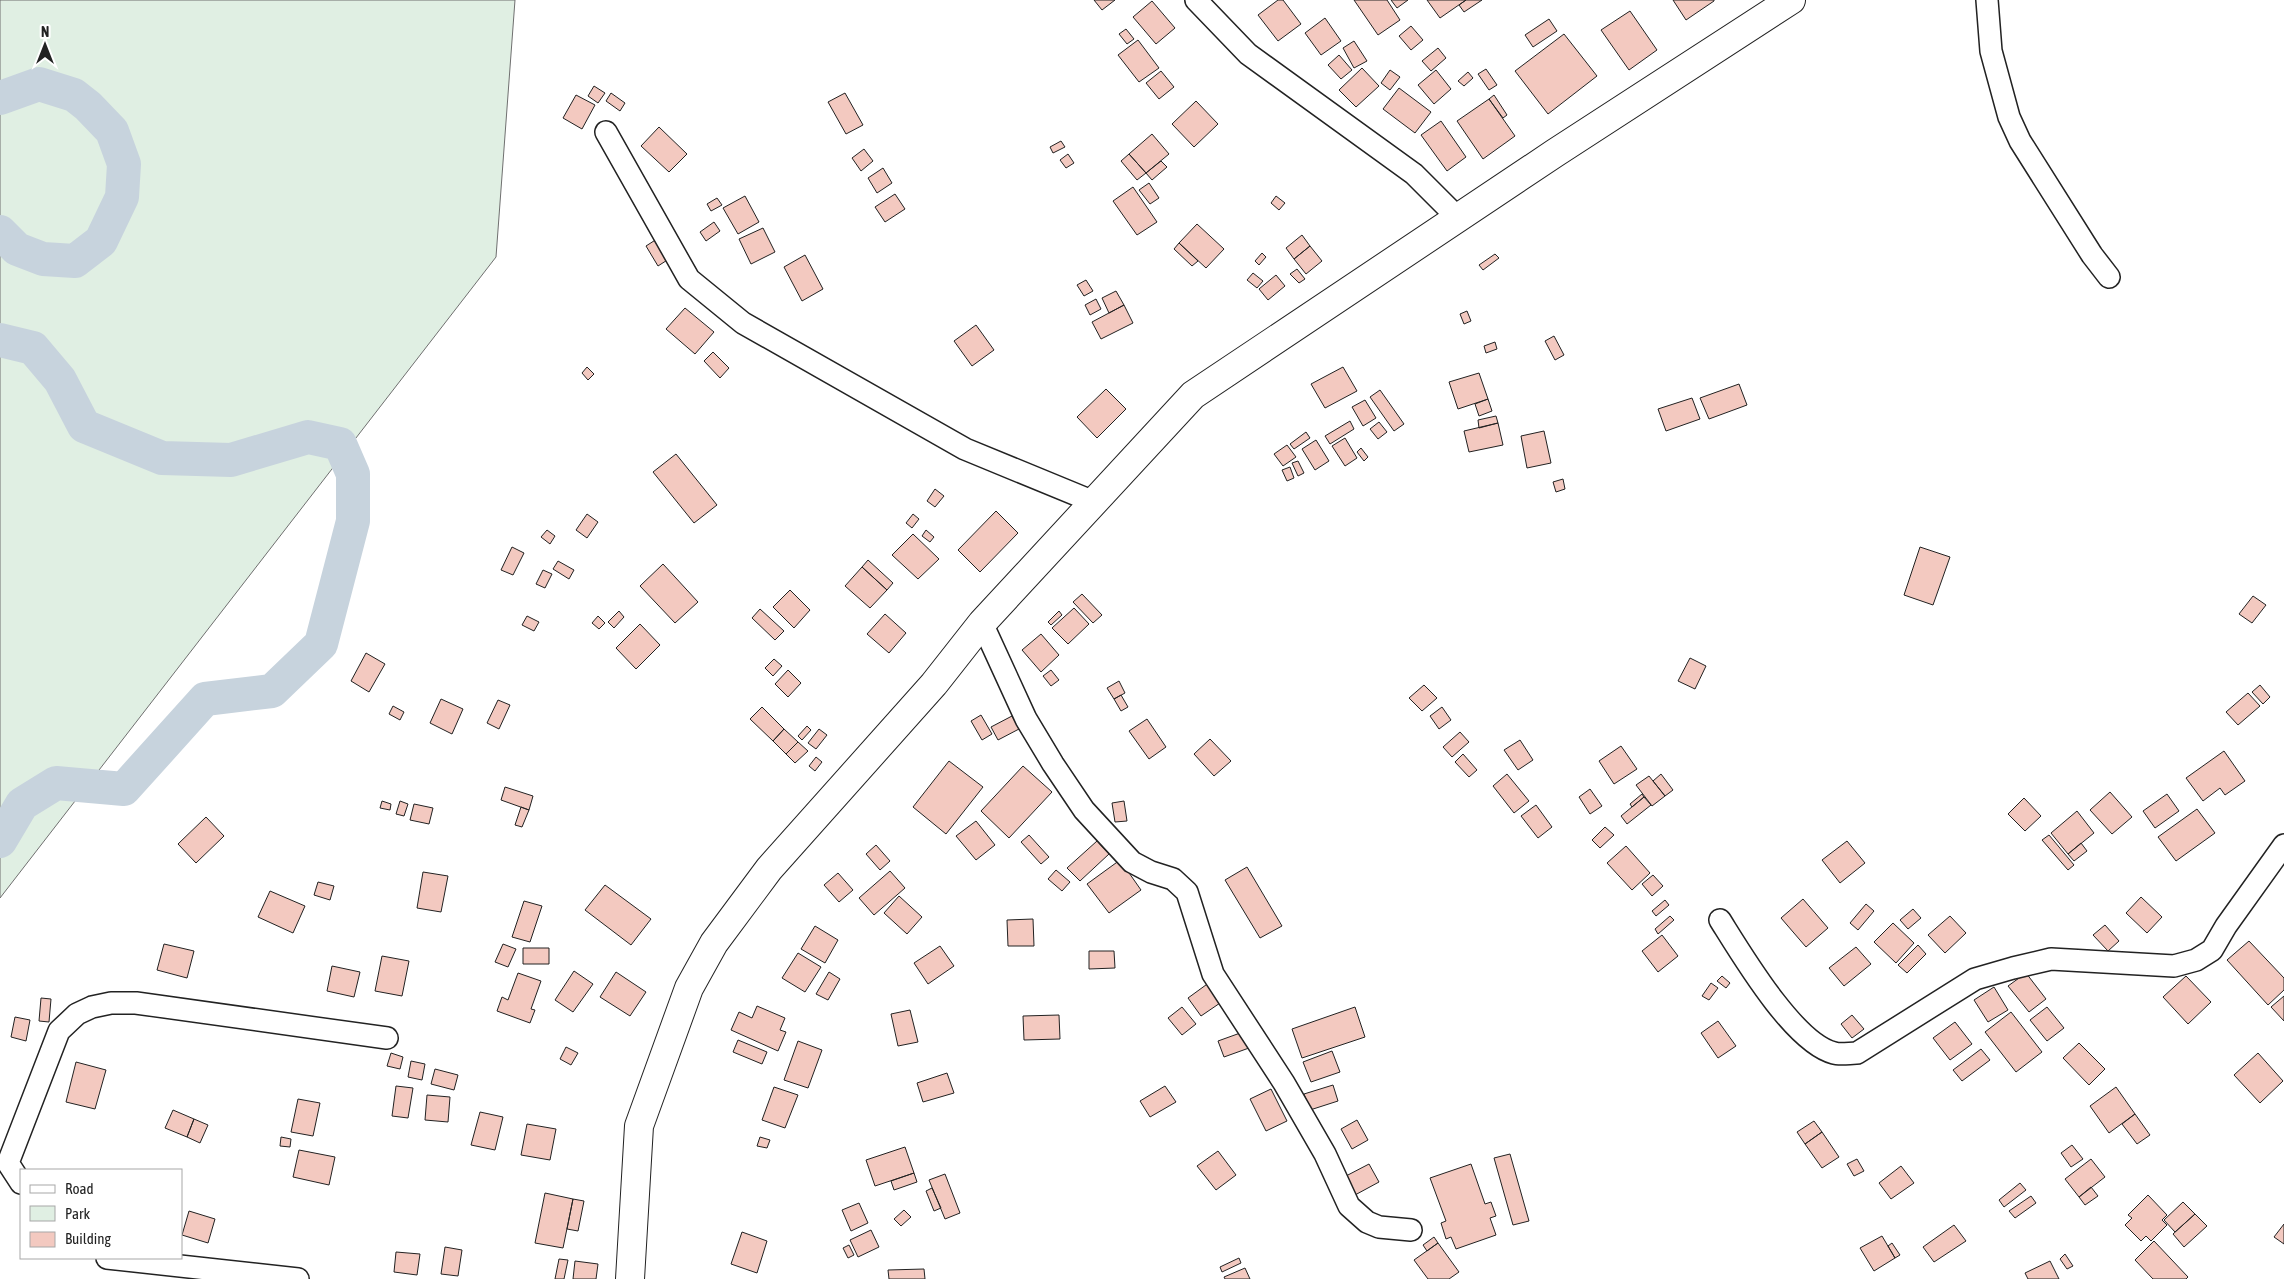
<svg xmlns="http://www.w3.org/2000/svg" width="2284" height="1279" viewBox="0 0 2284 1279" font-family="'Asap Condensed',sans-serif">
<rect width="100%" height="100%" fill="#fff"/>
<path fill="#e0efe3" stroke="#6f6f6f" d="M0,0H515L496,257L0,898Z"/>
<g fill="none" stroke-linecap="round" stroke-linejoin="round">
<path stroke="#c7d3dd" stroke-width="34" d="M0,98L39,84L74,95L88,106L112,131L124,164L122,197L101,241L75,261L43,259L17,249L0,232
M0,340L33,348L60,380L84,426L162,458L231,460L308,437L340,444L353,474V521L321,644L272,691L205,699L124,789L56,783L22,804L0,841"/>
</g>
<path fill="#f3c9c0" stroke="#222" d="M1094,0H1115L1102,10Z
M1278,0H1283L1301,24L1278,41L1258,15Z
M1354,0H1387L1400,20L1378,35Z
M1391,0H1408L1397,8Z
M1427,0H1466L1440,18Z
M1466,0H1482L1464,12L1459,5Z
M1673,0H1714V1L1686,20Z
M1152,1L1175,28L1156,44L1133,17Z
M1630,11L1657,50L1629,70L1601,30Z
M1325,18L1341,41L1321,55L1305,33Z
M1549,19L1557,31L1533,47L1525,35Z
M1411,26L1423,40L1411,50L1399,36Z
M1126,29L1134,39L1127,44L1119,34Z
M1564,34L1597,76L1548,114L1515,71Z
M1138,40L1159,68L1139,82L1118,55Z
M1354,41L1367,61L1354,68L1343,48Z
M1438,48L1446,58L1431,71L1422,61Z
M1339,55L1352,70L1341,79L1328,65Z
M1362,68L1379,86L1356,107L1339,90Z
M1486,69L1497,85L1489,90L1478,74Z
M1390,70L1400,77L1390,90L1381,83Z
M1436,70L1451,89L1434,104L1418,85Z
M1161,71L1174,87L1159,99L1146,83Z
M1468,72L1473,78L1464,86L1458,81Z
M594,86L605,93L598,103L588,96Z
M1399,88L1431,112L1415,133L1383,109Z
M611,93L625,103L620,111L606,101Z
M845,93L863,125L846,134L828,102Z
M576,95L595,105L582,129L563,118Z
M1494,95L1507,115L1503,118L1489,99Z
M1489,99L1515,136L1483,159L1457,121Z
M1196,101L1218,124L1194,147L1172,124Z
M1441,121L1466,157L1447,171L1421,135Z
M659,127L687,154L669,172L641,146Z
M1152,134L1169,154L1146,173L1129,154Z
M1061,141L1065,147L1053,153L1050,147Z
M864,149L873,161L861,171L852,158Z
M1068,154L1074,163L1066,168L1060,160Z
M1129,154L1146,173L1137,180L1121,161Z
M1161,161L1167,167L1152,180L1146,173Z
M883,168L892,183L877,193L868,178Z
M1149,183L1159,198L1150,204L1139,190Z
M1133,187L1157,222L1137,235L1113,201Z
M895,194L905,209L885,222L875,207Z
M745,196L759,222L738,234L723,208Z
M1276,196L1285,203L1279,210L1271,203Z
M717,198L722,205L711,211L707,204Z
M714,222L720,231L706,241L700,232Z
M1197,224L1224,249L1206,268L1179,243Z
M763,228L775,252L751,264L739,239Z
M1302,235L1310,246L1294,259L1286,248Z
M660,237L672,257L658,266L646,246Z
M1179,243L1198,261L1192,266L1174,249Z
M1310,246L1322,261L1306,274L1294,259Z
M1262,253L1266,257L1259,265L1255,261Z
M1495,254L1499,258L1483,270L1479,265Z
M805,255L823,289L802,301L784,267Z
M1297,269L1305,279L1299,283L1290,274Z
M1253,273L1263,281L1257,288L1247,280Z
M1276,275L1285,286L1268,300L1259,289Z
M1086,280L1093,291L1084,296L1077,285Z
M1116,291L1124,305L1109,313L1102,298Z
M1096,299L1101,309L1090,315L1085,305Z
M1124,305L1133,323L1101,339L1092,322Z
M685,308L714,332L695,354L666,329Z
M1467,311L1471,321L1464,324L1460,314Z
M976,325L994,350L972,366L954,341Z
M1554,336L1564,355L1555,360L1545,341Z
M1495,342L1497,349L1486,353L1484,346Z
M713,352L729,368L720,378L704,361Z
M587,367L594,374L588,380L582,373Z
M1343,367L1357,391L1325,408L1311,384Z
M1479,373L1488,399L1458,409L1449,382Z
M1739,384L1747,405L1709,419L1700,398Z
M1106,389L1126,409L1097,438L1077,417Z
M1380,390L1404,424L1394,431L1370,397Z
M1692,398L1700,419L1666,431L1658,409Z
M1488,399L1492,411L1479,416L1475,404Z
M1365,400L1376,418L1363,426L1352,407Z
M1496,416L1498,423L1479,428L1478,420Z
M1350,421L1354,429L1330,444L1325,436Z
M1379,422L1387,432L1378,439L1370,429Z
M1498,423L1503,445L1469,452L1464,431Z
M1544,431L1551,463L1527,468L1521,436Z
M1306,432L1310,438L1294,449L1290,444Z
M1345,438L1357,458L1345,466L1332,446Z
M1316,440L1329,461L1315,470L1302,449Z
M1287,445L1296,457L1283,466L1274,454Z
M1361,448L1368,457L1364,461L1357,452Z
M676,454L717,505L694,523L653,472Z
M1298,461L1304,473L1298,476L1292,463Z
M1290,467L1294,478L1287,481L1282,470Z
M1563,479L1565,489L1556,492L1553,482Z
M935,489L944,496L935,507L927,501Z
M996,511L1018,533L980,572L958,550Z
M587,514L598,522L587,538L576,530Z
M913,514L919,519L912,528L906,523Z
M547,530L555,536L550,544L541,537Z
M926,530L934,537L930,542L922,536Z
M913,534L939,559L918,579L892,555Z
M512,547L524,553L513,575L501,570Z
M1920,547L1950,557L1933,605L1904,595Z
M868,560L893,583L887,590L862,567Z
M558,561L574,570L569,579L553,569Z
M663,564L698,602L675,623L640,586Z
M862,567L887,590L870,608L845,586Z
M543,570L552,574L545,588L536,584Z
M790,590L810,610L794,628L773,607Z
M1082,594L1102,615L1093,623L1073,602Z
M2253,596L2266,605L2252,623L2239,614Z
M1074,608L1089,624L1068,644L1052,628Z
M760,609L784,631L775,640L752,618Z
M619,611L624,617L614,628L608,622Z
M1059,611L1062,615L1051,625L1048,622Z
M885,614L906,633L889,653L867,634Z
M527,616L539,622L534,631L522,625Z
M598,616L605,623L599,629L592,623Z
M640,624L660,645L636,669L616,648Z
M1041,634L1059,655L1041,672L1022,650Z
M366,653L385,664L369,692L351,681Z
M1690,658L1706,666L1695,689L1678,681Z
M774,659L782,666L773,676L765,668Z
M788,670L801,683L788,697L775,684Z
M1051,670L1059,680L1051,686L1043,676Z
M1119,681L1125,693L1114,699L1107,688Z
M1424,685L1437,698L1422,711L1409,698Z
M2260,685L2270,697L2263,704L2252,692Z
M2248,693L2260,706L2238,725L2226,712Z
M1121,695L1128,707L1121,711L1114,699Z
M441,699L463,709L452,734L430,723Z
M498,700L510,705L499,729L487,723Z
M393,706L404,712L400,720L389,714Z
M762,707L784,729L773,741L750,719Z
M1442,707L1451,720L1439,729L1430,716Z
M981,715L992,734L982,740L971,721Z
M1012,716L1019,729L998,740L991,727Z
M1147,719L1166,747L1149,759L1129,731Z
M807,726L811,730L802,740L798,736Z
M784,729L798,742L786,754L773,741Z
M819,729L827,735L816,749L808,743Z
M1460,732L1469,742L1452,757L1443,747Z
M1210,739L1231,761L1214,776L1194,754Z
M1520,740L1533,760L1518,770L1504,750Z
M798,742L808,751L795,763L786,754Z
M1621,746L1637,769L1614,784L1599,761Z
M2224,751L2245,781L2225,795L2220,788L2203,801L2186,778Z
M1463,754L1477,770L1469,777L1455,762Z
M816,757L822,762L815,771L809,766Z
M949,761L983,787L946,834L913,807Z
M1023,766L1052,792L1009,838L981,811Z
M1507,774L1529,801L1514,813L1493,786Z
M1661,774L1673,790L1665,796L1653,781Z
M1649,776L1665,796L1652,806L1636,785Z
M505,787L533,796L529,810L501,800Z
M1590,789L1602,806L1590,814L1579,797Z
M2110,792L2132,817L2112,834L2090,810Z
M1642,794L1644,797L1632,807L1630,804Z
M2167,794L2179,811L2155,828L2143,811Z
M1644,797L1651,805L1627,824L1621,816Z
M2024,798L2041,816L2025,831L2008,814Z
M382,801L391,804L390,810L380,808Z
M400,801L408,804L404,816L396,814Z
M1124,801L1127,821L1115,822L1112,803Z
M414,804L433,808L429,824L410,820Z
M1536,805L1552,827L1538,838L1521,816Z
M521,807L529,810L522,827L515,825Z
M2197,809L2215,833L2176,861L2158,837Z
M2077,811L2094,833L2068,854L2051,833Z
M206,817L224,836L196,863L178,844Z
M976,821L995,845L976,860L956,836Z
M1605,827L1614,835L1600,848L1592,840Z
M1029,835L1049,857L1041,864L1021,842Z
M2049,835L2074,865L2068,870L2042,840Z
M1097,841L1109,854L1080,881L1067,868Z
M1847,841L1865,863L1840,883L1822,860Z
M2081,843L2087,851L2074,861L2068,854Z
M876,845L890,861L880,870L866,854Z
M1626,846L1650,873L1632,890L1607,863Z
M1120,860L1141,890L1109,913L1087,884Z
M1247,867L1282,926L1260,938L1225,880Z
M1056,870L1070,882L1062,891L1048,879Z
M890,871L905,888L874,915L859,898Z
M423,872L448,876L441,912L417,908Z
M838,873L853,890L839,902L824,885Z
M1653,875L1663,886L1652,896L1642,884Z
M318,882L334,886L330,900L314,895Z
M605,885L651,919L631,945L585,910Z
M270,891L305,906L293,933L258,917Z
M899,896L922,917L907,934L884,913Z
M2141,897L2162,917L2147,933L2126,913Z
M1803,899L1828,928L1806,947L1781,918Z
M1665,900L1669,905L1656,916L1652,911Z
M524,901L542,906L530,942L512,937Z
M1866,904L1874,911L1858,930L1850,923Z
M1913,909L1921,918L1908,929L1900,920Z
M1670,916L1674,920L1658,934L1655,929Z
M1950,916L1966,933L1945,953L1928,935Z
M1033,919L1034,946H1008L1007,920Z
M1893,923L1914,943L1896,963L1874,942Z
M2105,925L2119,941L2108,951L2093,935Z
M815,926L838,940L825,963L801,949Z
M1662,935L1678,956L1658,972L1642,951Z
M2249,941L2284,978V990L2268,1005L2227,960Z
M164,944L194,951L187,978L157,970Z
M503,944L516,949L508,967L495,962Z
M1918,945L1926,954L1907,973L1898,965Z
M940,946L954,966L928,984L914,963Z
M1856,947L1871,964L1844,986L1829,968Z
M523,948H549V964H523Z
M1089,951H1114L1115,968L1089,969Z
M798,953L821,967L805,992L782,978Z
M382,956L409,961L402,996L375,991Z
M332,966L360,972L354,997L327,991Z
M574,971L593,984L573,1012L555,1000Z
M616,972L646,992L630,1016L600,997Z
M829,972L840,979L828,1000L816,994Z
M518,973L541,981L531,1009L535,1010L530,1023L497,1011L502,997L508,1000Z
M2026,973L2046,999L2029,1012L2008,986Z
M1722,976L1730,983L1726,988L1717,981Z
M2186,976L2211,1002L2188,1024L2163,997Z
M1210,982L1223,1001L1201,1016L1188,998Z
M1711,983L1718,988L1709,1000L1702,996Z
M1994,987L2008,1010L1988,1022L1974,1000Z
M2284,996V1021L2271,1007Z
M41,998L51,999L49,1022L39,1021Z
M757,1006L785,1018L780,1030L786,1032L778,1051L731,1030L739,1012L752,1018Z
M1182,1007L1196,1024L1182,1035L1168,1018Z
M1355,1007L1365,1037L1302,1058L1292,1029Z
M2047,1007L2064,1028L2047,1041L2030,1020Z
M910,1010L918,1042L898,1046L891,1014Z
M2011,1012L2042,1052L2016,1072L1985,1032Z
M1059,1015L1060,1039L1024,1040L1023,1016Z
M1852,1015L1864,1029L1852,1038L1841,1024Z
M15,1017L30,1020L26,1041L11,1037Z
M1718,1021L1736,1046L1718,1058L1701,1033Z
M1955,1022L1972,1044L1950,1060L1933,1038Z
M1243,1032L1249,1048L1224,1057L1218,1041Z
M738,1040L767,1052L762,1064L733,1052Z
M798,1041L822,1050L808,1088L784,1080Z
M2079,1043L2105,1069L2089,1085L2063,1058Z
M566,1047L578,1053L571,1065L560,1059Z
M1981,1049L1990,1060L1962,1081L1953,1070Z
M1332,1051L1340,1072L1311,1082L1303,1062Z
M391,1053L403,1057L400,1069L387,1066Z
M2258,1053L2283,1081L2260,1103L2234,1075Z
M411,1061L425,1064L422,1080L408,1077Z
M76,1062L106,1070L95,1109L66,1102Z
M435,1069L458,1075L454,1090L431,1084Z
M947,1073L954,1093L923,1102L917,1083Z
M1333,1085L1338,1101L1310,1110L1304,1094Z
M396,1086L413,1088L408,1118L392,1116Z
M1165,1086L1176,1102L1150,1117L1140,1101Z
M774,1087L798,1095L785,1128L762,1120Z
M2116,1087L2135,1114L2109,1133L2090,1106Z
M1271,1089L1287,1121L1266,1131L1250,1099Z
M427,1095L450,1097L448,1122L425,1120Z
M298,1099L320,1103L313,1136L291,1132Z
M173,1110L194,1119L187,1137L165,1128Z
M480,1112L503,1117L495,1150L471,1145Z
M2135,1114L2150,1135L2137,1144L2122,1124Z
M194,1119L208,1125L200,1143L187,1137Z
M1357,1120L1368,1140L1352,1149L1341,1129Z
M1814,1121L1822,1132L1805,1144L1797,1132Z
M527,1124L556,1129L550,1160L521,1155Z
M1822,1132L1839,1157L1822,1168L1805,1144Z
M281,1137L291,1139L290,1147L280,1146Z
M760,1137L770,1140L767,1148L757,1146Z
M2072,1145L2083,1159L2071,1167L2061,1153Z
M905,1147L914,1173L875,1186L866,1160Z
M299,1150L335,1157L329,1185L293,1177Z
M1218,1151L1236,1175L1216,1190L1197,1166Z
M1510,1154L1529,1221L1513,1225L1494,1158Z
M1857,1159L1864,1171L1854,1176L1847,1164Z
M2091,1159L2105,1177L2079,1197L2065,1179Z
M1369,1164L1379,1182L1355,1195L1346,1176Z
M1471,1164L1485,1204L1491,1202L1496,1216L1490,1218L1496,1235L1456,1249L1451,1237L1446,1239L1441,1223L1446,1221L1430,1178Z
M1901,1166L1914,1183L1891,1199L1879,1183Z
M914,1173L917,1182L894,1190L891,1181Z
M945,1174L960,1213L945,1219L929,1180Z
M2020,1183L2026,1190L2004,1207L1999,1200Z
M2091,1187L2098,1196L2085,1205L2079,1197Z
M932,1188L941,1208L934,1211L926,1191Z
M545,1193L573,1199L563,1248L535,1243Z
M2148,1195L2167,1215L2162,1220L2167,1225L2151,1241L2146,1236L2141,1241L2125,1225L2132,1218L2128,1215Z
M2031,1196L2036,1203L2015,1218L2009,1211Z
M573,1199L584,1201L578,1231L567,1229Z
M2183,1202L2195,1214L2175,1232L2164,1220Z
M859,1203L868,1223L851,1231L842,1210Z
M904,1210L911,1217L901,1226L894,1219Z
M189,1211L215,1219L208,1243L182,1235Z
M2195,1214L2207,1226L2184,1247L2173,1234Z
M2284,1224V1244L2274,1237Z
M1954,1225L1966,1241L1934,1262L1923,1247Z
M871,1230L879,1247L858,1257L850,1240Z
M742,1232L767,1241L757,1273L731,1264Z
M1882,1236L1895,1258L1874,1271L1860,1248Z
M1434,1237L1438,1243L1427,1251L1423,1245Z
M2154,1241L2188,1277L2186,1279H2153L2135,1260Z
M1438,1243L1459,1272L1449,1279H1428L1414,1260Z
M1892,1243L1900,1255L1895,1258L1888,1246Z
M849,1245L854,1255L848,1258L843,1248Z
M445,1247L462,1250L458,1276L441,1274Z
M396,1252L420,1254L417,1275L394,1272Z
M2065,1254L2073,1266L2067,1269L2060,1259Z
M1239,1258L1241,1263L1222,1272L1220,1267Z
M559,1259L568,1260L564,1279H555Z
M575,1261L598,1264L596,1279H573Z
M2050,1261L2059,1279H2028L2025,1273Z
M1245,1268L1250,1279H1225L1224,1277Z
M924,1269L925,1279H889L888,1270Z"/>
<g fill="none" stroke-linecap="round" stroke-linejoin="round">
<defs>
<path id="minor" d="M1196,0L1248,54L1414,174L1457,217
M1987,0L1991,51L2009,117L2020,141L2092,255L2109,277
M606,132L689,279L743,323L965,449L1094,502
M982,623L1026,719L1053,764L1084,810L1132,862L1151,872L1173,879L1187,892L1213,974L1284,1083L1325,1154L1349,1206L1367,1222L1379,1227L1411,1230
M1720,920C1742,955 1794,1043 1834,1053C1840,1055 1850,1053 1857,1053L1975,979L2013,968L2051,959L2174,966L2196,960L2212,950L2226,926L2284,845
M21,1183L8,1163L59,1031L77,1014L92,1007L111,1003H136L387,1038
M107,1258L298,1279"/>
<path id="major" d="M630,1279L639,1126L689,988L714,943L769,869L934,684L982,623L1193,395L1555,153L1791,0"/>
</defs>
<use href="#minor" stroke="#222" stroke-width="24"/>
<use href="#major" stroke="#222" stroke-width="30"/>
<use href="#minor" stroke="#fff" stroke-width="21"/>
<use href="#major" stroke="#fff" stroke-width="28"/>
</g>
<rect x="20" y="1169" width="162" height="90" fill="#ffffff" stroke="#a7a7a7"/>
<rect x="30" y="1185" width="25" height="8" fill="#ffffff" stroke="#a7a7a7"/>
<text x="65" y="1194" font-size="15" fill="#222222">Road</text>
<rect x="30" y="1206" width="25" height="15" fill="#e0efe3" stroke="#a7a7a7"/>
<text x="65" y="1219" font-size="15" fill="#222222">Park</text>
<rect x="30" y="1232" width="25" height="15" fill="#f3c9c0" stroke="#a7a7a7"/>
<text x="65" y="1244" font-size="15" fill="#222222">Building</text>
<g transform="translate(45 45)" stroke="#ffffff" stroke-width="4" paint-order="stroke">
<path d="M0-4L9 19L0 12L-9 19Z" fill="#222222"/>
<text y="-8" font-size="14" font-weight="bold" text-anchor="middle" fill="#222222">N</text>
</g>
</svg>
